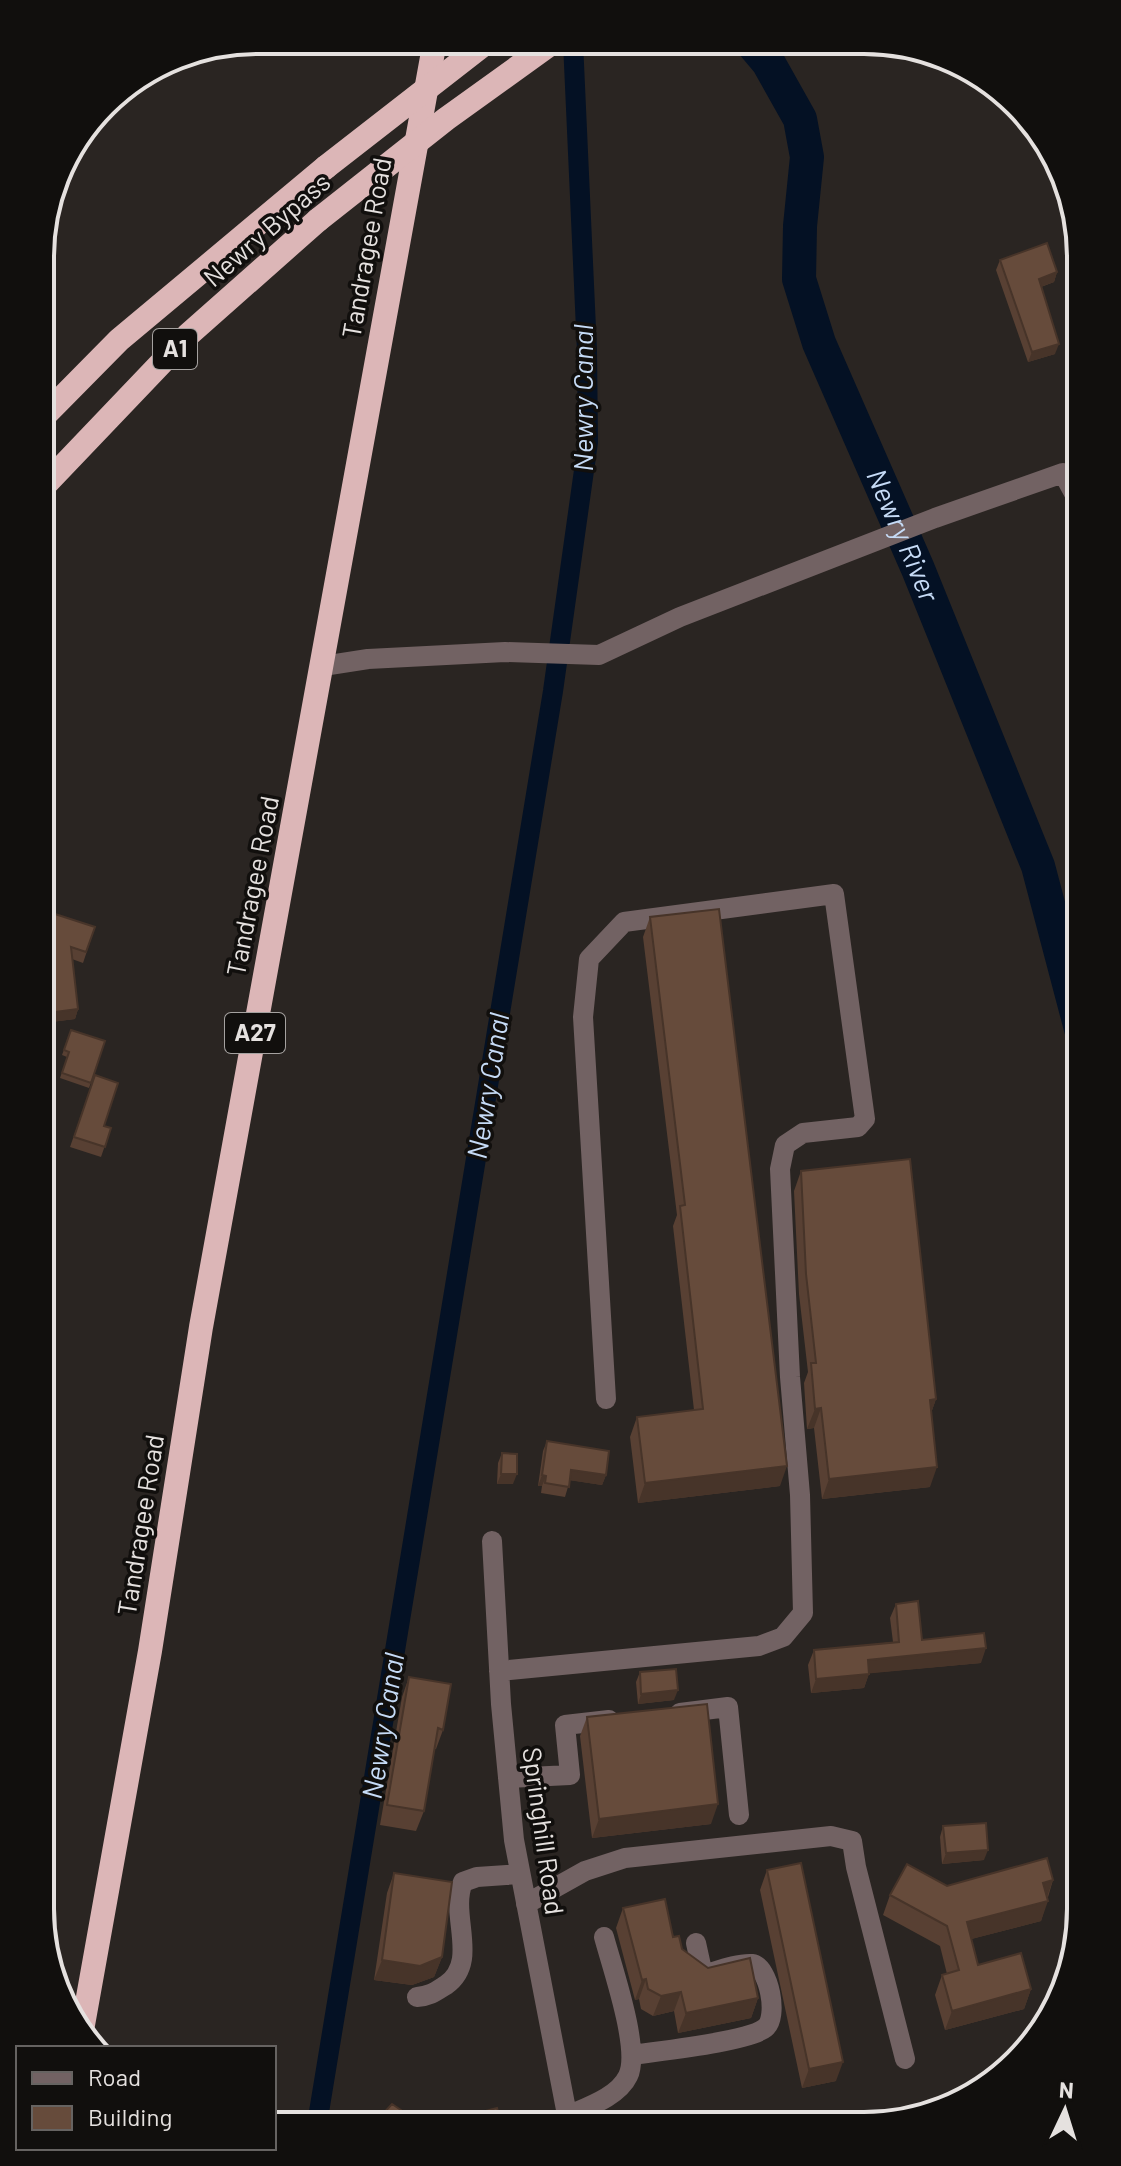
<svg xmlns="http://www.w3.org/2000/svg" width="1121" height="2166" viewBox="0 0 1121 2166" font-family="Barlow,sans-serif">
<rect width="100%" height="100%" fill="#2a2522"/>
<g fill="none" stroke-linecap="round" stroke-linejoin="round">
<path stroke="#041124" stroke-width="20" d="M317,2124L553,691L588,442L587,351L573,42"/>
<path stroke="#041124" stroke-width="34" id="s1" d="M752,43L768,62L800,119L807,157L800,226L799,279L819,343L918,569L1038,866L1081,1029"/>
<path stroke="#726263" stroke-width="20" d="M323,666L368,659L505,652L599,655L680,617L935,518L1063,473L1081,506
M492,1541L501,1704L514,1840L569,2125
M499,1671L759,1646L783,1637L803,1613L800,1495L790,1377L780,1169L785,1145L803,1133L858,1127L865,1119L834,894L624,922L589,959L583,1017L606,1399
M680,1713L728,1707L739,1815
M508,1778L570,1775L565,1725L609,1720
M526,1904L585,1871L625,1858L831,1836L852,1841L856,1867L905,2059
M417,1997C430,1996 435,1992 446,1985C480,1961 449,1915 463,1882L477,1877L520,1874
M632,2055C658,2051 748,2042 765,2028C779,2018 769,1966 752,1964C737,1963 717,1971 703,1975L696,1943
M567,2116C587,2107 618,2097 628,2076C641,2050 612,1967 604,1937"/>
<path stroke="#dcb6b7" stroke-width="24" d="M42,418L119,340L326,167
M42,488L188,335L318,220
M83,2025L150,1651L201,1327L435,41"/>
<path stroke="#dcb6b7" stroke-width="24" d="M326,167L488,41
M318,220L446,119L553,42"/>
</g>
<path fill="#584033" d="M1000,260L1057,272L1054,282L1041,287L1055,354L1028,362L996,270Z
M55,914L95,927L83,963L72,959L78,1009L75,1019L51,1022L43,950Z
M650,917L780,1486L638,1503L630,1437L637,1417L694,1410L673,1226L677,1215L643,937Z
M71,1030L105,1041L89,1088L60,1078L67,1057L62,1055Z
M95,1075L104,1126L111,1128L101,1157L70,1147Z
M801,1171L936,1399L931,1413L930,1487L822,1499L814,1428L807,1429L804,1383L808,1372L799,1294L794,1191Z
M547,1441L606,1475L602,1485L570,1480L565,1497L541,1493L542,1486H538L543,1451Z
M502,1453L513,1484H497L498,1463Z
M896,1604L922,1640L981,1663L869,1673L864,1688L811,1693L808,1665L814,1650L893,1642L890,1618Z
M640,1672L674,1700L638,1704L636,1682Z
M409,1677L443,1730L436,1749H434L424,1811L416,1831L380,1825L402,1697Z
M587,1717L711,1824L592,1838L580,1736Z
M943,1826L984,1860L942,1864L940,1837Z
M767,1870L836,2081L802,2088L760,1890Z
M394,1873L442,1957L434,1977L412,1985L374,1980L387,1893Z
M1053,1880L1041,1921L971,1939L978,1965L1031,1989L1024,2009L945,2030L935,1995L942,1975L947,1974L940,1946L883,1915L890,1895L947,1886Z
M623,1908L673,1937L682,1949L708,1968L758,1998L751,2018L678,2033L674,2011L653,2016L641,2009L639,1999L635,2000L616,1928Z"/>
<path fill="#473429" d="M1057,272L1054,282L1035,289L1039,279Z
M1059,344L1055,354L1028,362L1032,352Z
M78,1009L75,1019L51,1022L55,1012Z
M936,1399L929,1419L930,1400Z
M821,1408L814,1428L807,1429L815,1409Z
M787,1466L780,1486L638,1503L645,1483Z
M937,1467L930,1487L822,1499L829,1479Z
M571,1470L606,1475L602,1485L568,1480Z
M501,1474H517L513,1484H497Z
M542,1475L546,1476L542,1486H538Z
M986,1648L981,1663L863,1674L868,1660Z
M869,1674L864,1688L811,1693L816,1679Z
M678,1690L674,1700L638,1704L641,1694Z
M718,1804L711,1824L592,1838L599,1819Z
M988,1850L984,1860L942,1864L946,1853Z
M1053,1880L1046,1900L1043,1883Z
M1048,1901L1041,1921L960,1942L967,1922Z
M442,1957L434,1977L412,1985L374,1980L382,1960Z
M646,1979L639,1999L635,2000L642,1980Z
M1031,1989L1024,2009L945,2030L952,2011Z
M681,1992L674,2011L653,2016L661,1996Z
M758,1998L751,2018L678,2033L686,2013Z
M843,2062L836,2081L802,2088L809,2069Z"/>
<path fill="#664b3b" stroke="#473429" stroke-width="2" d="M1047,243L1057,272L1039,279L1059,344L1032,352L1000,260Z
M719,909L787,1466L645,1483L637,1417L703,1409L680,1206L685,1205L650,917Z
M55,914L95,927L86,952L71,947L78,1009L55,1012L46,940Z
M71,1030L105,1041L91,1083L62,1073L69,1052L64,1050Z
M95,1075L118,1083L104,1126L111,1128L105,1147L74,1137Z
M910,1159L936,1399L930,1400L937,1467L829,1479L821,1408L815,1409L811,1363H816L806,1274L801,1171Z
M547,1441L609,1451L606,1475L571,1470L569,1487L545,1483L546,1476L542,1475Z
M502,1453L517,1454V1474H501Z
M918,1601L922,1640L984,1633L986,1648L868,1660L869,1674L816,1679L814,1650L899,1642L896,1604Z
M676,1669L678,1690L641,1694L640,1672Z
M409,1677L451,1684L443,1730L438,1728L424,1811L387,1805Z
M707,1704L718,1804L599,1819L587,1717Z
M986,1823L988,1850L946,1853L943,1826Z
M1047,1858L1053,1880L1043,1883L1048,1901L967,1922L978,1965L1021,1953L1031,1989L952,2011L942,1975L959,1970L947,1926L890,1895L907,1864L947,1886Z
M801,1863L843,2062L809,2069L767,1870Z
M394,1873L452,1882L442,1957L420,1966L382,1960Z
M665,1899L673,1937L679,1936L682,1949L708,1968L750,1958L758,1998L686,2013L681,1992L661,1996L648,1989L646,1979L642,1980L623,1908Z
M392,2104L423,2125H380V2117Z
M497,2108L502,2125H442L441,2123Z"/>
<g text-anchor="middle" stroke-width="7" stroke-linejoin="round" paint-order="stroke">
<g fill="#110f0d" stroke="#a5a2a0" stroke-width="2">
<rect x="153" y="329" width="44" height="40" rx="6"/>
<rect x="225" y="1013" width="60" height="40" rx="6"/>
</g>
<g font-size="24" font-weight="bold" fill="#e5e1df">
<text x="175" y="357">A1</text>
<text x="255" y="1041">A27</text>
</g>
<g font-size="26" fill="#e5e1df" stroke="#110f0d">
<text transform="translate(267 230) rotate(-41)" y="9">Newry Bypass</text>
<text transform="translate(367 248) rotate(-80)" y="9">Tandragee Road</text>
<text transform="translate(253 886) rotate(-79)" y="9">Tandragee Road</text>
<text transform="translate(141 1525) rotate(-81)" y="9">Tandragee Road</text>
<text transform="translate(543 1831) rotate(82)" y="9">Springhill Road</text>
</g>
<g font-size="28" font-style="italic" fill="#c6dbf6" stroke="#110f0d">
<text transform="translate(583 398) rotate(-90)" y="10">Newry Canal</text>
<text dy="10" stroke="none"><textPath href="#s1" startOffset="528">Newry River</textPath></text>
<text transform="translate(488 1086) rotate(-81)" y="10">Newry Canal</text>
<text transform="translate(383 1726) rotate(-81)" y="10">Newry Canal</text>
</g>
</g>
<path d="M0 0H1121V2166H0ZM257 54H864A203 203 0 0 1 1067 257V1909A203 203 0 0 1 864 2112H257A203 203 0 0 1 54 1909V257A203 203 0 0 1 257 54Z" fill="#110f0d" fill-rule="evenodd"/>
<path fill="none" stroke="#e5e1df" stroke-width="4" d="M257 54H864A203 203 0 0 1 1067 257V1909A203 203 0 0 1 864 2112H257A203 203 0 0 1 54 1909V257A203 203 0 0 1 257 54Z"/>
<rect x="16" y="2046" width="260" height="104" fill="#110f0d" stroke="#666361" stroke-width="2"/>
<rect x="32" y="2072" width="40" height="12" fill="#726263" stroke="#666361" stroke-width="2"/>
<text x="88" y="2086" font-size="24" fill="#e5e1df">Road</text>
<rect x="32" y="2106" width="40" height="24" fill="#664b3b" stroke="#666361" stroke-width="2"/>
<text x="88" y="2126" font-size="24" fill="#e5e1df">Building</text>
<g transform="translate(1065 2110) rotate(4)" stroke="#110f0d" stroke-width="6" paint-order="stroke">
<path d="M0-6L14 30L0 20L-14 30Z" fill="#e5e1df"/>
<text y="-12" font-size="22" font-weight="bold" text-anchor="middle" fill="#e5e1df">N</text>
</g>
</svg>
